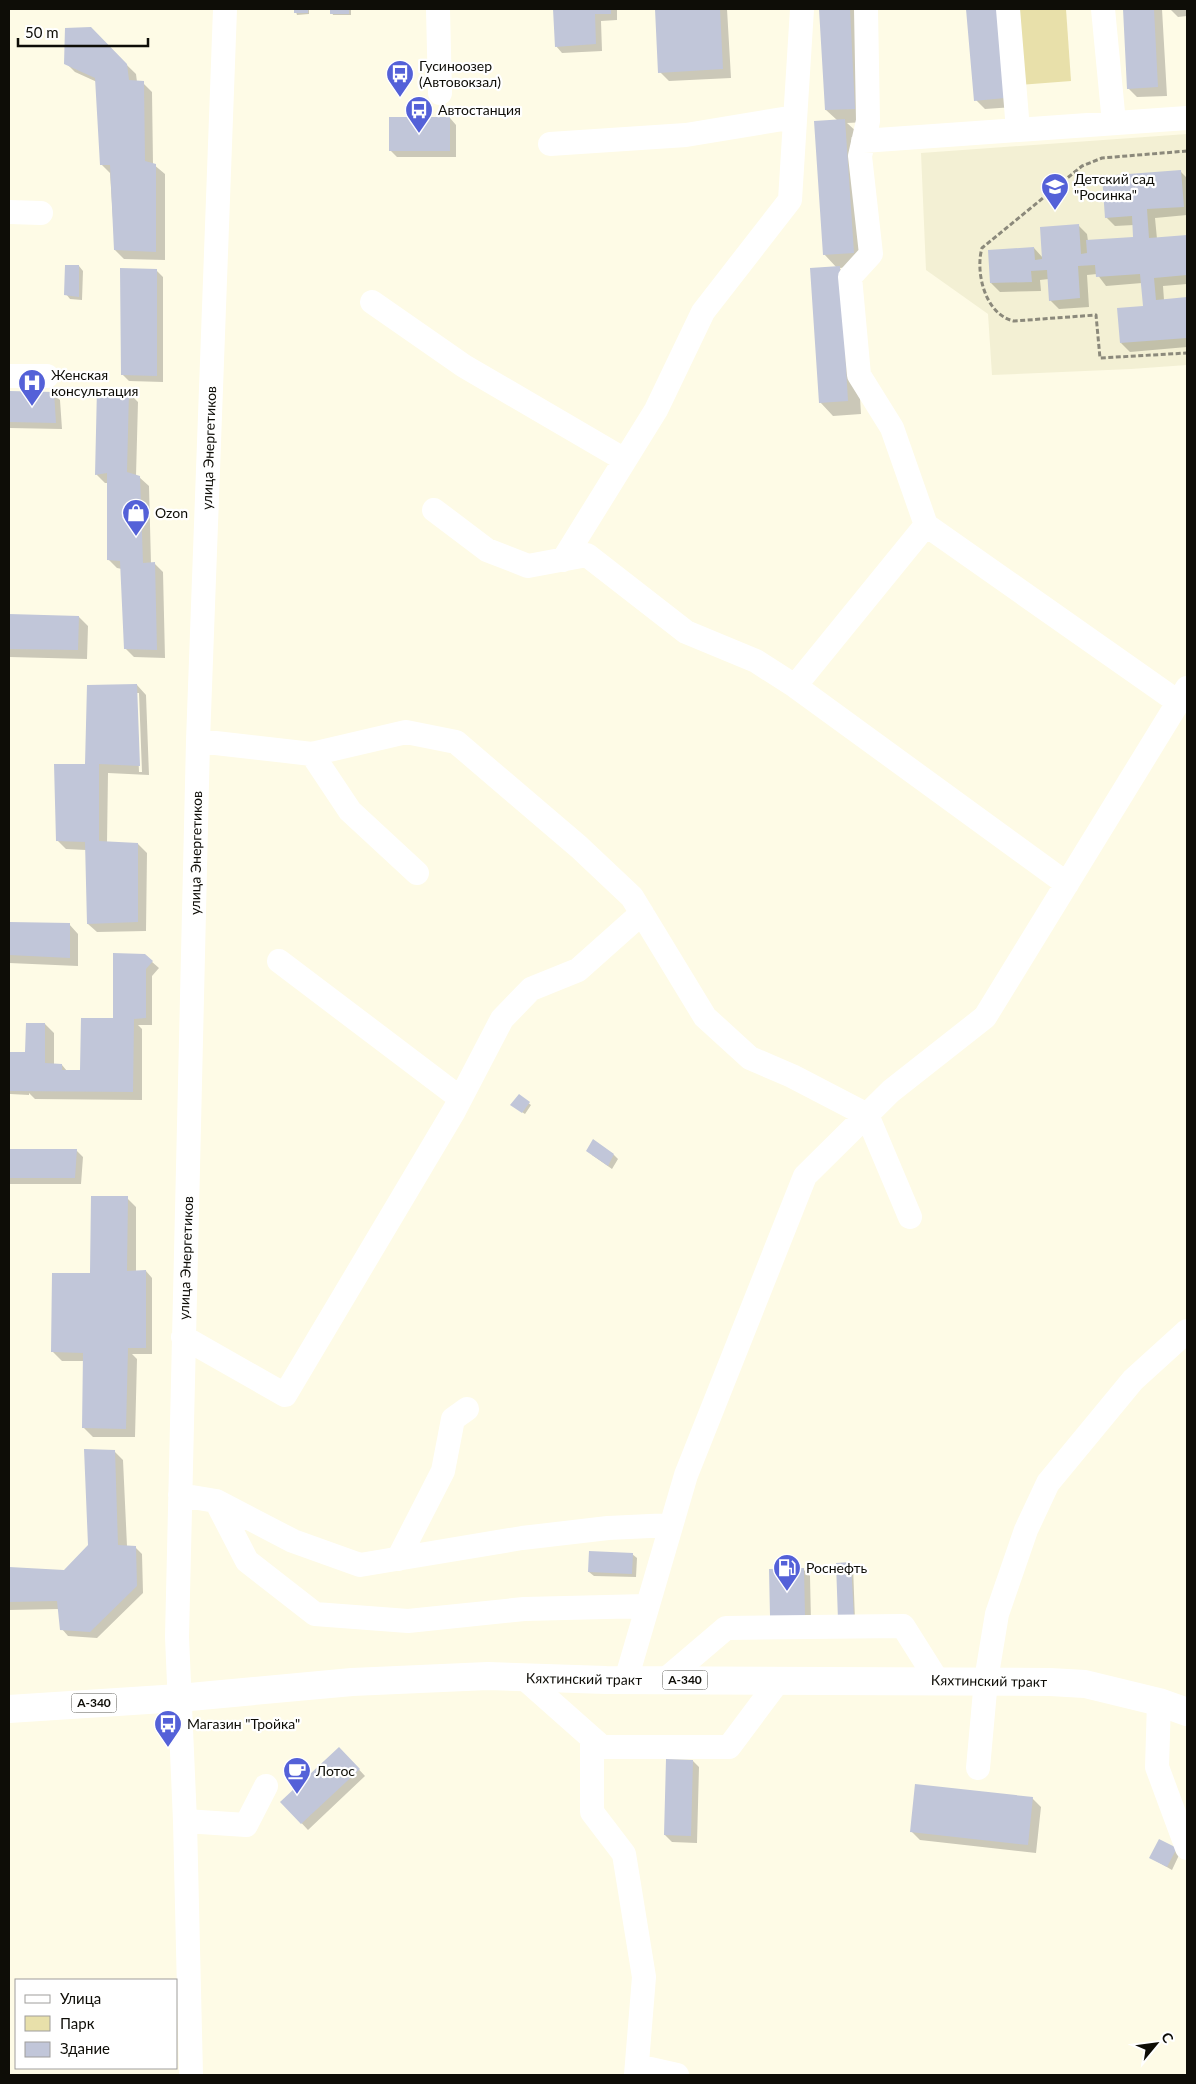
<svg xmlns="http://www.w3.org/2000/svg" width="1196" height="2084" viewBox="0 0 1196 2084" font-family="Lato,sans-serif">
<rect width="100%" height="100%" fill="#fefbe6"/>
<path fill="#f3f0d4" d="M1187,134V365L1131,369L992,375L988,314L926,270L921,153Z"/>
<path fill="#e8e0aa" d="M1014,9H1066L1071,81L1019,85Z"/>
<path fill="#0003" fill-rule="evenodd" d="M295,9H309V14L297,15Z
M331,9H351V15H333Z
M554,9H617V20L601,21L602,51L562,53L556,46Z
M656,9H727L731,78L669,81L660,72Z
M820,9H862L868,122L847,123L858,133L867,266L839,268L853,281L861,414L833,416L820,402L837,268L824,254L837,120L826,110Z
M967,9H1005L1014,107L985,109L976,100Z
M1124,9H1162L1167,96L1137,97L1128,88Z
M1170,9H1187V16L1178,17Z
M90,29L136,74L137,82L143,83L152,92L153,164L165,174V260L124,259L115,250L110,173L101,164L97,82L75,72L66,63Z
M450,118L456,125V157H397L390,150Z
M1180,171L1187,178V215L1155,218L1157,239L1187,237V284L1163,286L1164,300L1187,299V347L1130,352L1121,343L1144,307L1142,283L1106,286L1097,274L1087,275L1089,307L1059,309L1050,300L1049,279L1040,280L1041,291L1000,292L991,283L1034,248L1043,258L1078,225L1087,234L1088,241L1134,238V225L1115,226L1106,217Z
M79,266L83,271L82,300L70,299L66,294Z
M156,270L163,277V382L129,381L122,374Z
M9,392L53,393L60,400L62,429L9,428Z
M129,393L138,402L136,476L139,477L149,486L151,564L154,563L163,572L165,658L134,657L125,648L122,569L117,568L108,559V483H105L96,474Z
M9,615L79,617L88,626L87,659L9,657Z
M137,685L146,695L149,775L108,773L107,843L138,844L147,853L146,931L97,932L88,924L86,850L66,849L57,840L86,766ZM136,693H139L142,772H139Z
M9,923L69,924L78,934V966L9,963Z
M144,955L159,968L152,976V1025H138L142,1029V1100L35,1099L29,1093V1095L10,1094L9,1053H27L45,1024L54,1033V1065H62L67,1071H82L115,1020Z
M519,1096L531,1105L525,1114L513,1106Z
M76,1150L83,1157L81,1184H9V1151Z
M592,1155H614L618,1159L612,1169Z
M127,1198L136,1207V1271H146L152,1278V1354H132L137,1359L135,1437H93L84,1428V1361H62L53,1352Z
M114,1451L123,1460L127,1546L135,1547L142,1554L143,1593L97,1638L68,1636L62,1629L60,1609L9,1610V1569L64,1571L89,1546Z
M632,1554L637,1558L636,1577L594,1576L589,1572Z
M851,1563L853,1565L855,1621L837,1564Z
M803,1569L810,1576L811,1622H778Z
M339,1748L365,1776L308,1830L282,1802Z
M693,1761L699,1767L697,1843L672,1842L665,1835Z
M1032,1798L1041,1807L1036,1853L920,1840L911,1831Z
M1176,1849L1180,1853L1172,1870L1151,1858Z"/>
<path fill="#c1c6d9" d="M294,9H308V13H294Z
M330,9H349V14H330Z
M553,9H611V14H595L596,44L555,47Z
M655,9H720L723,69L658,73Z
M819,9H850L855,109L825,110Z
M966,9H997L1005,98L974,101Z
M1123,9H1154L1158,87L1127,89Z
M91,27L127,64L129,80L144,81L145,161L156,164V252L114,250L110,165H100L95,78L64,64L65,28Z
M389,117H450V151H389Z
M845,119L854,253L823,255L814,121Z
M1181,170L1184,207L1147,209L1149,238L1187,235V275L1154,278L1156,300L1187,297V338L1120,343L1117,308L1143,306L1140,274L1096,277L1095,265L1078,266L1080,298L1049,301L1047,270L1031,271L1032,282L990,283L988,250L1034,247L1035,260L1042,259L1040,227L1079,224L1081,254L1087,253L1086,240L1133,237L1132,216L1105,218L1102,176Z
M65,265H79V297L64,295Z
M840,266L848,401L819,403L810,268Z
M120,268L157,269V376L121,375Z
M97,388L129,391L127,472L140,476L143,563L155,562L157,650L124,649L120,561L107,560V473L95,475Z
M9,391L54,392L56,423L9,422Z
M9,614L79,616L78,650L9,649Z
M137,684L140,766L99,764V841L138,843V922L87,924L85,842L56,841L54,764H85L87,685Z
M9,922L70,923V958L9,955Z
M113,953L145,954L153,961L146,969V1018L134,1019L133,1092L9,1091V1052H25L26,1023H45V1063L62,1064V1070H80L81,1018H113Z
M519,1094L530,1102L522,1113L510,1105Z
M593,1139L614,1154L608,1166L586,1151Z
M9,1149H77L75,1178H9Z
M91,1196H128L127,1271L146,1270V1348H128L126,1429L82,1428L83,1353L51,1352L52,1273H90Z
M84,1449L115,1450L118,1545L136,1546L137,1586L90,1632L60,1630L57,1601L9,1602V1567L64,1570L88,1545Z
M589,1551L633,1553L632,1574L588,1572Z
M851,1562L854,1619L838,1620L836,1563Z
M804,1568L805,1616H770L769,1569Z
M339,1747L360,1769L301,1824L280,1802Z
M666,1759L693,1760L691,1836L664,1835Z
M915,1784L1033,1797L1028,1845L910,1832Z
M1159,1839L1177,1848L1167,1867L1149,1858Z"/>
<g fill="none" stroke-linecap="round" stroke-linejoin="round">
<path stroke="#8b897b" stroke-width="3" stroke-dasharray="5 2.5" stroke-linecap="butt" d="M1187,151L1102,158L1082,166L982,248C975,272 985,315 1014,321L1096,315L1100,358L1187,353"/>
<path stroke="#fff" stroke-width="24" d="M438,9L440,93
M1008,9L1018,130
M1103,9L1114,123
M863,141L1187,118
M550,144L686,135L795,117
M9,212L41,213
M372,302L464,366L625,460
M9,376H47
M434,510L487,550L528,566L587,555L686,632L756,661L795,686L1067,884
M926,525L1178,702
M563,560L656,410L703,312L790,200L802,9
M795,686L926,525L892,428L859,375L850,277L871,254L860,156L868,121L866,9
M198,741L312,754L406,732L456,742L579,847L632,897L705,1017L750,1058L792,1076L867,1115L910,1217
M312,754L350,811L417,873
M279,961L460,1098
M183,1337L285,1395L454,1111L502,1019L531,989L578,970L642,913
M180,1495L216,1501L247,1561L315,1614L408,1621L524,1609L647,1606
M216,1501L293,1541L360,1565L522,1538L608,1528L671,1525
M398,1559L443,1471L453,1419L467,1409
M523,1677L602,1747H729L779,1680
M626,1680L686,1475L805,1176L891,1091L985,1017L1187,688
M665,1680L726,1628L903,1626L937,1680
M1159,1702L1157,1767L1187,1848
M592,1738V1812L624,1854L644,1977L636,2075
M978,1768L986,1680L997,1614L1026,1530L1048,1483L1133,1380L1187,1331
M185,1821L246,1825L266,1786
M637,2066L677,2075
M191,2075L185,1821L177,1637L198,741L225,9"/>
<path stroke="#fff" stroke-width="28" d="M9,1709L179,1698L352,1682L488,1676L606,1680L1050,1682L1085,1684L1159,1702L1187,1712"/>
</g>
<defs>
<symbol id="bus-pin" viewBox="-11 -11 22 30"><path d="M0 17L-7.5 6A9.5 9.5 0 1 1 7.5 6Z" fill="#5461d8" stroke="#fff"/><path d="M-5-6H5V4H4V6H2V4H-2V6H-4V4H-5ZM-3.5-4V0h7V-4ZM-3.5 1.2v1.5H-2V1.2ZM2 1.2v1.5H3.5V1.2Z" fill="#fff"/></symbol>
<symbol id="school-pin" viewBox="-11 -11 22 30"><path d="M0 17L-7.5 6A9.5 9.5 0 1 1 7.5 6Z" fill="#5461d8" stroke="#fff"/><path d="M0-5L7-2L0 1L-7-2ZM-4 1L0 2.5L4 1V4Q0 6-4 4Z" fill="#fff"/></symbol>
<symbol id="hospital-pin" viewBox="-11 -11 22 30"><path d="M0 17L-7.5 6A9.5 9.5 0 1 1 7.5 6Z" fill="#5461d8" stroke="#fff"/><path d="M-5-5h3v3.5h4V-5h3V5h-3V1.5h-4V5h-3Z" fill="#fff"/></symbol>
<symbol id="shop-pin" viewBox="-11 -11 22 30"><path d="M0 17L-7.5 6A9.5 9.5 0 1 1 7.5 6Z" fill="#5461d8" stroke="#fff"/><path d="M-5-2.5h2.3a2.7 3.5 0 0 1 5.4 0H5L5.5 6h-11ZM-1.5-2.5h3a1.5 2.3 0 0 0-3 0Z" fill="#fff"/></symbol>
<symbol id="fuel-pin" viewBox="-11 -11 22 30"><path d="M0 17L-7.5 6A9.5 9.5 0 1 1 7.5 6Z" fill="#5461d8" stroke="#fff"/><path d="M-5.5-6h7V0h2V4h1.3V-2.5L3-4.5l.8-.8L6-3V5H2.5V1h-1V6h-7ZM-4.2-4.7v3.2H.2V-4.7Z" fill="#fff"/></symbol>
<symbol id="cafe-pin" viewBox="-11 -11 22 30"><path d="M0 17L-7.5 6A9.5 9.5 0 1 1 7.5 6Z" fill="#5461d8" stroke="#fff"/><path d="M-5.5-4.5H6V0H3Q3 3.5 0 3.5H-2.5Q-5.5 3.5-5.5 0ZM3-3.2v2h1.7v-2ZM-6 4.5H4V6H-6Z" fill="#fff"/></symbol>
</defs>
<g fill-rule="evenodd">
<use href="#bus-pin" x="384" y="58" width="32" height="43"/>
<use href="#bus-pin" x="403" y="94" width="32" height="43"/>
<use href="#school-pin" x="1039" y="171" width="32" height="43"/>
<use href="#hospital-pin" x="16" y="367" width="32" height="43"/>
<use href="#shop-pin" x="120" y="497" width="32" height="43"/>
<use href="#fuel-pin" x="771" y="1552" width="32" height="43"/>
<use href="#bus-pin" x="152" y="1708" width="32" height="43"/>
<use href="#cafe-pin" x="281" y="1755" width="32" height="43"/>
</g>
<g text-anchor="middle" stroke-width="4.5" stroke-linejoin="round" paint-order="stroke">
<g fill="#fff" stroke="#565651" stroke-width="1">
<rect x="662.5" y="1670.5" width="45" height="19" rx="4"/>
<rect x="71.5" y="1693.5" width="45" height="19" rx="4"/>
</g>
<g font-size="12" font-weight="bold" fill="#0e0d07">
<text x="685" y="1684">А-340</text>
<text x="94" y="1707">А-340</text>
</g>
<g font-size="14" fill="#0e0d07" stroke="#fff" text-anchor="start">
<text x="419" y="71">Гусиноозер<tspan x="419" dy="16">(Автовокзал)</tspan></text>
<text x="438" y="115">Автостанция</text>
<text x="1074" y="184">Детский сад<tspan x="1074" dy="16">"Росинка"</tspan></text>
<text x="51" y="380">Женская<tspan x="51" dy="16">консультация</tspan></text>
<text x="155" y="518">Ozon</text>
<text x="806" y="1573">Роснефть</text>
<text x="187" y="1729">Магазин "Тройка"</text>
<text x="316" y="1776">Лотос</text>
</g>
<g font-size="14" fill="#0e0d07" stroke="#fff">
<text transform="translate(209 448) rotate(-88)" y="5">улица Энергетиков</text>
<text transform="translate(196 853) rotate(-89)" y="5">улица Энергетиков</text>
<text transform="translate(186 1258) rotate(-88)" y="5">улица Энергетиков</text>
<text transform="translate(584 1679) rotate(1)" y="5">Кяхтинский тракт</text>
<text transform="translate(989 1681) rotate(1)" y="5">Кяхтинский тракт</text>
</g>
</g>
<rect width="1196" height="2084" fill="none" stroke="#0e0d07" stroke-width="20"/>
<rect x="15" y="1979" width="162" height="90" fill="#ffffff" stroke="#9f9e9c"/>
<rect x="25" y="1995" width="25" height="8" fill="#ffffff" stroke="#9f9e9c"/>
<text x="60" y="2004" font-size="15" fill="#0e0d07">Улица</text>
<rect x="25" y="2016" width="25" height="15" fill="#e8e0aa" stroke="#9f9e9c"/>
<text x="60" y="2029" font-size="15" fill="#0e0d07">Парк</text>
<rect x="25" y="2042" width="25" height="15" fill="#c1c6d9" stroke="#9f9e9c"/>
<text x="60" y="2054" font-size="15" fill="#0e0d07">Здание</text>
<g transform="translate(1156 2044) rotate(61)" stroke="#ffffff" stroke-width="4" paint-order="stroke">
<path d="M0-4L9 19L0 12L-9 19Z" fill="#0e0d07"/>
<text y="-8" font-size="14" font-weight="bold" text-anchor="middle" fill="#0e0d07">С</text>
</g>
<path d="M18 38v8h130v-8" fill="none" stroke="#0e0d07" stroke-width="2.5"/>
<text x="25" y="38" font-size="15" fill="#0e0d07" stroke="#ffffff" stroke-width="4" paint-order="stroke">50 m</text>
</svg>
